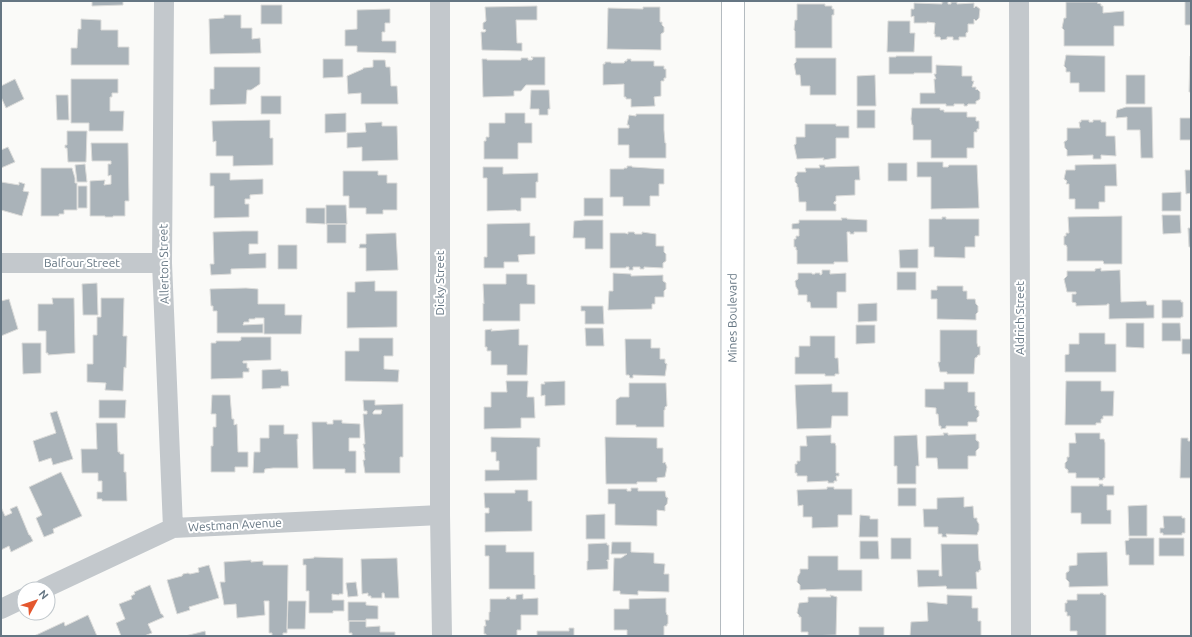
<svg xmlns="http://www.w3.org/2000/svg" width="1192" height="637" viewBox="0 0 1192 637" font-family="Ubuntu,sans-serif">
<rect width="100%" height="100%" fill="#fafaf8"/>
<path fill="#aab3b9" stroke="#dcdcda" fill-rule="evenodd" d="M92,1H123V5L92,6Z
M948,1V4H951V2H957V4L974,3V8L976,6L980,9L979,18L976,21L974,19V24H968V32L966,33V37H959V40H953V37H947V39L941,40L940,37H935V34H934L935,23L927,22V23H914V16L911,17V9H914V3L942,4V2Z
M1185,1H1191V25H1185Z
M1066,2H1098L1097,3L1101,4V6H1103V13L1124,11V26H1114V46H1064V30L1062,28L1064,18H1066Z
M797,4H825V6H832V9H834V15H832V48H795V31L794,30L795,20H797Z
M261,5H282V24H261Z
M537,6V20H516L517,43H522V51L482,50L481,32H485L486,30L483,29V23L486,21L485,7Z
M643,7H660V22H662V25L664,27V32L661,34V50L607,49L608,8L643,9Z
M390,9V23H385V32H382V41H396V53L357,52V46H345V30L357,29V10Z
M224,15H241V28H252V39L260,38L261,53L210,54L209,19L224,18Z
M81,19L101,20V30H118V47H129V65H71V48H77L78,29H81Z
M888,21H910V33H915L914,52H887Z
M1066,55L1105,56V92H1079V83H1070V72H1066V68L1064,66Z
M896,56H932V73H914V74H889V57H896Z
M1190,56H1191V92H1189Z
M531,57H545V85H526L521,91H514V96L483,97L482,59H487V60H521V58H528V60H532L533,58Z
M796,58H836V95H810V86H801L800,75H796L794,64L796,62Z
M323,59H343V77L323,78Z
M627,59H631V61H654V66H664V69H666V78H664V81H661V96L654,97L655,106L631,107V99H626V97H624V84L603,85V64H605V62H611V63H624L625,61H627Z
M373,60H385L386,67H390L391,86H397L398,104H361V93L348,94L347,76L363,69V68L373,67Z
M936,65L962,66V76H972V81H974L972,87H976V90L977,89L980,92V99L977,101H976V104H968L967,106H964V104H954V106H946V104H920V93H935L934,79H936L934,74H936Z
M214,67H260V84L251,90H247L246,104L210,105V89H214Z
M875,75L876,106H857V76Z
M1126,75H1145V104H1126Z
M15,79L24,99L6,108L1,97V86Z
M71,79H118V93H112V97H110V111H124L123,131H89V123H71Z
M531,90H549L550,109H548V115H539V109H530Z
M56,95H68L69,120H57Z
M261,96H281V114H261Z
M1126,107H1152L1153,158H1141L1140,130H1127V117L1116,118L1117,110Z
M912,108H940V110H944V112H967V117H976V121H979V129H977V132H974V148H967V158H931V140H913V125H912L911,119Z
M857,110H875V128H857Z
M346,113V132L325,133V114Z
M505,113H525V123H532V143H518V159H484V141H486V137H489V123H505Z
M636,114H664V130L665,143H666V158H629V145H618V128H629V125H627L629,115L636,116Z
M1180,118H1191V140H1180Z
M270,120V138H273V165L233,166V156H216V141L213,142L212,121Z
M1081,120H1089V122H1093V120H1101V122H1106V136H1115L1116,156L1101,155V159H1093V155L1067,156V150L1065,148L1064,142L1067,140V128H1080L1079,122H1081Z
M382,122V126H397L398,160L362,161V147L347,148V133L366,132L365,123Z
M805,124H836V126H849V138H836V158L823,160L824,158L797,159L794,145L796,144V137H805Z
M67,131H87L86,162H68L67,148H65V145H67Z
M91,143H128L129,201H125V216H113V217H105V216H90V181L105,180L104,185L111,184V175L108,176V164H111V161H92Z
M8,147L15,162L1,168V150Z
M917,162H943V167H948L949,165H977L979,208L931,209V177H917Z
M888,163H907V181H888Z
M85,164L87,182H77L75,165Z
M1116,164L1117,186H1105V202H1099V209H1075V199H1069V184H1066L1067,181L1064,179L1066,170H1075V165Z
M819,165H825V167L859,166L860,180H855V195L836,196V201L834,202V204H836V211H806V202H799L798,187H797V184L795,182V177L797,175V172H806L805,168H820Z
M627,166H632V167L664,169V184H659V196H650V206H623V197H610V169H624V168H627Z
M483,167H503V174L538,173V182H536V198H521V211H517L516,210L487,211V178H483Z
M41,168H72L75,178V183H77V210H64V214H59V216H41Z
M1185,170H1191V193L1186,194Z
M343,171H378V175H387V183H397V210H383V214H366V208H349V196H343Z
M210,173H230V180L263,179V194L250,195V199H245V204H249V217L214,218V186H210Z
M1,182L19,185V182L25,184L23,191L29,192L22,216L1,210Z
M78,186H87V208H78Z
M1181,192V211H1162V193Z
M584,198H603V216H584Z
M326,205H346L347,224H326Z
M306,208H325V224L306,223Z
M1162,215H1180L1181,233L1163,234Z
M1122,216V264H1104L1103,261H1067V247L1066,245H1064V236H1066V233H1069L1068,217Z
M942,217H946V219H979V236H975V247H965V258L934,257V247H929V219H942Z
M841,218H847V219L867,220V232H854V234H850V232H847L848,262H834V264H797V250H796V247H794V239H796V236H799V229H792V224L799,223V220H842Z
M584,220H603V249H585V238H573L574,221Z
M530,223V236H535V254L518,255L519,262H504V268H484V257H487V224Z
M327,224H346V243H327Z
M1188,228H1191V247H1189Z
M243,231H258V244H249V254L266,253V268L231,269V274L211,275L210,264H214L213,232Z
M628,232H634L635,234H642V232L656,234V246H664V252L666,254V261L663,263V268L644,267V269H640V267H633V270H629V267H626V268H610V233H625L628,234Z
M392,233H396L398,270L366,271V248H359L360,244H366V234Z
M278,245H297V269H278Z
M918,249V268H900L899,250Z
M1101,268V271L1120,270L1121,302L1146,301L1147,305H1154V318L1109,319V304H1107V305L1076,306V303L1072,302V294H1076V292H1067L1064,279L1067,276V271H1095V269Z
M822,270H830V274L846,273V292H837V308H811L810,302H807V295H798V290L796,287L795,281L798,279V273H812V274H815V273H820V275L822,274Z
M897,272H916V290H897Z
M613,273L631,274V276L663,275V281L666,283V289L664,291V297H655V304H652V309L608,310L609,291H613Z
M506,274H527V284L535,285V304H520V321H483V303L484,304L483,284H506Z
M375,281V291H397V327L347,328V292H355V282Z
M97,283L98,315H83L82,284Z
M937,286H963V291H967V299H975L976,304L978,306V312L976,314V320L937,319V299H931V290H937Z
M246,288L258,289V304H285V315H302L301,334H264V318H255V319H249V322H244L243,325L263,324V333H217V311H213V306H211L210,289Z
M52,298H74L75,353L48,355V353H46V331H38V304H53Z
M101,298H124L123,336H127L126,368L124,367L123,391L105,390L106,383L87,382V364H93V335H97V317H101Z
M9,299L18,329L1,336V301Z
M1162,300H1181V302H1183V317H1181V318H1162Z
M877,303V321L858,322V304Z
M581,306H603L604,324H585V311H581Z
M1126,323H1144V348L1126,347Z
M1162,323H1180L1181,341H1162Z
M856,325H875V343L856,344Z
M585,328H603L604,346H586Z
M492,329L491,331L519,329V345H528L527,375H507V365H491V351H487V347H485V330Z
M940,330H977V343L978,347L980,346V355H978L977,357L975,358L974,374H947V372H940L938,362H940Z
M1079,333H1105V344H1116V372H1065V355L1069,354V344H1079Z
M810,336H835V358H838L839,374H835V376H825V374H795V357H799V346H810Z
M241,337H271V360L243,361V363H247V368H249V372H243V378L211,379V343H216V341H239L241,340Z
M359,338H393V356H384V369L399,370L398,382L345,381V351H359Z
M625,339H651V348H660V359H665V363L667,364L665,376L633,375V378H630L629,375H626Z
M1182,339H1191V354H1182Z
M22,343H41V373L23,374Z
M281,369V371H288L289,386H281V388L262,389V370Z
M506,381H528L527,397H534L535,418H521V428L484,429V407H491V392H507Z
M565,381V405L545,406V395L541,396V384H545L544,382Z
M1066,381H1101V391H1114L1113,416H1103V419H1101V423H1096V425H1065Z
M944,382H968V392H975V406H977L976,409L979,411V416L977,418V422H968V426H946V428L941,429V426H939L938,414H936V408L925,407V389H944Z
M629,383H666L667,406L665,407V410H664V427H636V425H616V400L620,397H629Z
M832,384V392H848V416H832L831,428L797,429L795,385Z
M212,395H230L232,419H234V425L237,424L238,452H248V467H235V472H211V446H213V427H216V414H211Z
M99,400H126L125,418H99Z
M363,400H375V405L403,404V457H400V473H365L363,460H365L364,451L365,452L363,444H365L363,414H367V411H364ZM375,410H382L381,414H373V412Z
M57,411L73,459L53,465L51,458L39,462L33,441L56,433L50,413Z
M333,420H342V423L360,424V438H349V451H356V473H345V469H313L312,422H327V424H333Z
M96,423H117L118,452H120V454H124V472H126L127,501H102V499H97V492H102V481H98V473H82L81,449H97Z
M269,425H284V434H298V439H297L298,468H273L265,469L264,473H253L254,452H260V438H269Z
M943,433H948V435L976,434V440L979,442V448L976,451V456H968V469H938L937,458H926V436L944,435Z
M1075,433H1100V439H1104L1105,443V478H1103V480H1099V478H1076V473H1068V470L1065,468V463L1067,461V457H1069V443H1076Z
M831,435V443H835L836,446V473H839V476H836L837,481H834V483H828V481L807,482V476H797V473H795V464H797V461H800V446H807L806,436Z
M917,435L919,466H916V484H897V466H894V436Z
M491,437L540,438V447H537V480L485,481V470H499V461H496V452H491Z
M605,437L657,438V448H663V463L665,462L667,467L665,477L657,478V482H637V484H606Z
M1181,438H1188V441H1191V478H1180Z
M61,472L82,516L53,529L54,533L44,537L36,518L42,515L29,487Z
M1099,484H1103V486H1114V495H1107V510H1111V524H1081V513H1071V486H1099Z
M827,487H834V489H852V515H838V527L812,528V517H803V505L798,506L797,490L827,489Z
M631,488H638V491H665L666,497L668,498L667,504L665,506V511L657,510V526L615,525V504H608V489H627V491H631Z
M898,488H916V506H898Z
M515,490H528V501H532V531L485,532V513H489V508H485L484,493H515Z
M964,497V507L973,506L974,518H977V521L979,524V530L978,532L977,535L946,534L947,537H942V534H938V527H924L923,509H937V498Z
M1147,505V536H1129L1128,506Z
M17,506L29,535H30L33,541L11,552L9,546L1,550V507L5,516L12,513L10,509Z
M605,514V539H586V515Z
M860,515L870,516V519H878V537H859Z
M1163,516H1182V518H1185V533H1182V535H1163V533H1160V528H1164Z
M891,538H911V559H891Z
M1129,538H1154V565H1129V555H1126L1125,541L1129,540Z
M1159,538H1184V556H1159Z
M860,541H878L879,559H860Z
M612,542H631V552L654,553V563L665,564L664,574H669V592L638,591V595L620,594V591H613L614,558H621L627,554H611Z
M607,543V545H609V560H607V561H608V569L587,570V561H588V544Z
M941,544H978L979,561H980L981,570H979V572H976L977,589H947L946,586L918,587L917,570H939V576H942Z
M485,545H506V552H534V575H535V589H489V556H485Z
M1107,552L1108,586L1069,587V582L1066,579V573L1069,571V566L1077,565V553Z
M808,556H838V570H862V591H826V589L800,590V585L797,582L798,576L800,573V569H808Z
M314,557L343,558V594H339V595L332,594V600H344V611H333V613H309V591H306V565H303V559L314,558Z
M397,558L399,598H385L384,593H382V598H371V596H368V593L362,594L361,559Z
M251,560V562L263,561V565H288L287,633H283V636H272V633H269V601H264L265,615L237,618L236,604L224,605L220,582H225L224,562Z
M209,565L219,598L189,607L190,610L177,614L167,580L182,576L183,574L188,573L190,574L199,572L198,568Z
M356,582L358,596L348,597L346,583Z
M150,585L161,614H162L164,617L148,624L152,633L144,636H121L116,623L125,619L119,604L132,599L131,596L135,594L134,592Z
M1100,593H1103L1104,595H1106V636H1077V631H1070V616H1067V612H1065V603H1067V600H1077V594H1100Z
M523,594V599L538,598V615H521V630H517V636H486V634H484V626H486L485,620H489V612H490V599H506L507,597H510V599H516V595Z
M830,595L837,597L836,635L808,636V632H801V617H799V615L797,613L799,603L808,602V597H831Z
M947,595L972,596V608H978V621H981V636H910L911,622L928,621L927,602L947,604Z
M666,598V612L667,615H668V624H667V626H664V636H627V630H614V609H629V599Z
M288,601H306L305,629H287Z
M348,602H366V605L378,606V619H366V621H348Z
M88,615L97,636H34L64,622L65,626Z
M349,621H366V627L380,626V632H395V636H352V633H349Z
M859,627H884V636H859Z
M569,628H574V636H537V631H569Z
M205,631L206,636H185Z"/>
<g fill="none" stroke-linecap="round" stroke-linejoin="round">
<defs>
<g id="secondary">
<path id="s1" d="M732,636L733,1"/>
</g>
</defs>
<use href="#secondary" stroke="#b3babf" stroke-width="24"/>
<path stroke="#c3c8cc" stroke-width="20" d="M164,1L162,263L173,528
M440,1V515L442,636
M1019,1L1021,636
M1,263H162
M43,589L173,528L440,515
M1,609L24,598"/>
<use href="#secondary" stroke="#fff" stroke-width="22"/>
</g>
<g text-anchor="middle" stroke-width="4" stroke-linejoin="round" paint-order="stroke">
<g font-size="12" fill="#657683" stroke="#fff">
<text x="82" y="267">Balfour Street</text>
<text transform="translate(164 264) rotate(-91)" y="4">Allerton Street</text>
<text transform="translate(440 283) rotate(-90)" y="4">Dicky Street</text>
<text dy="4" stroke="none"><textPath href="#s1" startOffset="318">Mines Boulevard</textPath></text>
<text transform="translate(1020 318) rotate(-90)" y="4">Aldrich Street</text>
<text transform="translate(235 525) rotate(-3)" y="4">Westman Avenue</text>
</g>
</g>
<rect width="1192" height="637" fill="none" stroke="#657683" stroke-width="4"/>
<g transform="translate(36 601) rotate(50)"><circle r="19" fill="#ffffff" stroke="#c1c8cd"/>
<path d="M0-3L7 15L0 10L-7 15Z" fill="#e4572e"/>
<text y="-6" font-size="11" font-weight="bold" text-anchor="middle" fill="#657683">N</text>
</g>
</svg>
